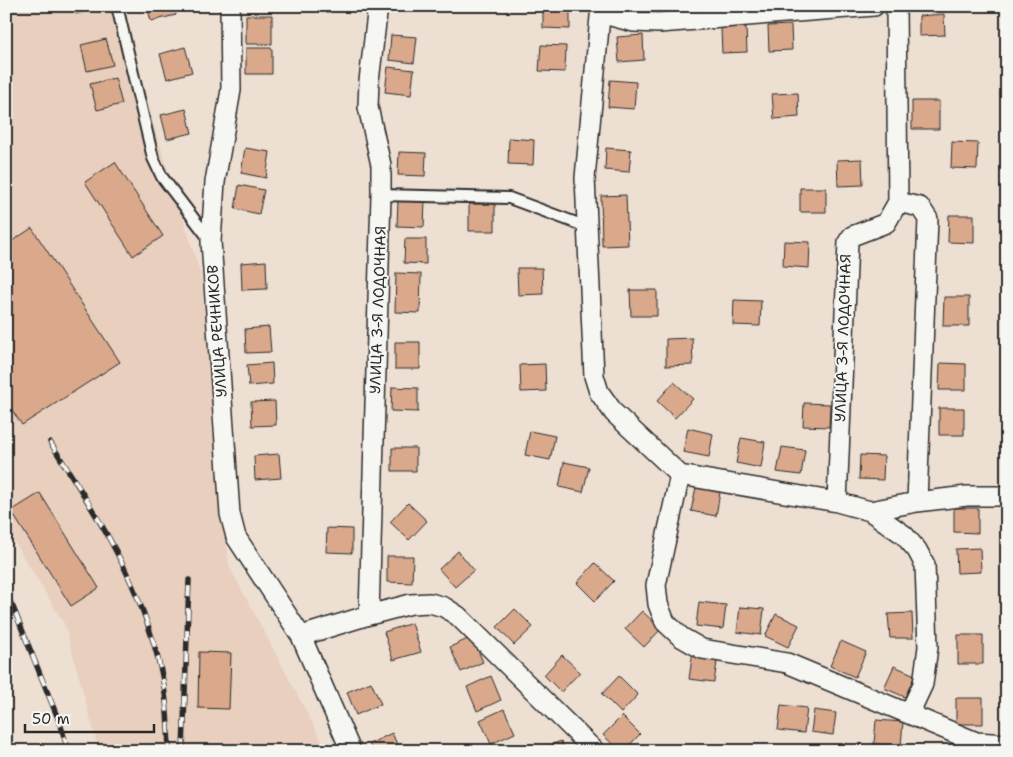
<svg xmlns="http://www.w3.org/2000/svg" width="1013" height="757" viewBox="0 0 1013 757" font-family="'Shantell Sans',sans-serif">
<rect width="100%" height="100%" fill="#eedfd3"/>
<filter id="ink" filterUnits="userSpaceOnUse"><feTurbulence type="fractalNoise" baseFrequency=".02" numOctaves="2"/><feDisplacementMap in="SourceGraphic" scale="10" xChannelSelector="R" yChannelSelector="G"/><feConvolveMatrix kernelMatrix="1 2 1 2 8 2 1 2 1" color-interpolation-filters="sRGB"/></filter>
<g filter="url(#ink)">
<path fill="#e8cfbe" d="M6,6H116L201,275L229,566L327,751H99L65,625L6,528Z"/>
<path fill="#daa98c" stroke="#2b2b2b" d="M74,6H101V8L76,14Z
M147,6H174L176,15L151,21Z
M543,6H570V29L543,28Z
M944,14L945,35L919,36V16Z
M246,15H272V44H246Z
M791,25L792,50L769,51L768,26Z
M746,27L747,52L722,53L721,28Z
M391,35L417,37L414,63L389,60Z
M643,35L644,60L619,62L617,37Z
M106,39L113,65L87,71L81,45Z
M541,45L566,46L565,72L539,71Z
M185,47L192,72L167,79L160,54Z
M246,48H272V74H246Z
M388,67L414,70L411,95L385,92Z
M115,78L122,104L97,110L90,84Z
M610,80L636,82L634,109L608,107Z
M798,93L799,117L774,119L772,94Z
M912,101H939V129H912Z
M186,109L192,133L167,139L161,115Z
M509,138L534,140L533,165L508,164Z
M952,142L978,143L977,169L951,168Z
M245,148L270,152L266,178L241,173Z
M606,148L631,150L629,172L605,170Z
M399,152L426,153L425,176L398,175Z
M862,159L863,185L838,186L837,160Z
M115,162L163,236L133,256L85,182Z
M239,185L264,190L259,214L235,209Z
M800,188H826V212H800Z
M626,195L628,245L602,246L601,196Z
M398,200L425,201L424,227L397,226Z
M469,204H495V231H469Z
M949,215H974V243L948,242Z
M32,228L120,362L22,425L6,401V245Z
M405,239H426V264L404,263Z
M784,241L810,242L809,268L783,266Z
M266,261L267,289L242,290L241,263Z
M517,268H542L543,294L518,295Z
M396,273L421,274L420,313L395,312Z
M630,290H657V316H631Z
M944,297H969V326H943Z
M734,300L761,301L760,326L733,325Z
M269,327L271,352L246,353L245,329Z
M692,338L693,365L666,366V339Z
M395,342H420V369H395Z
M272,363L273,384L249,386L247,365Z
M940,363L966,364V390H939Z
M545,364L546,391L521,392L520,365Z
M674,382L693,399L675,418L657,401Z
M392,387L418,388V412L391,411Z
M275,401L276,425L252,426L251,402Z
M804,403L830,404L829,427L803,426Z
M939,408H964V435H939Z
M688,428L713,434L709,457L683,452Z
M530,431L555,436L550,460L525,455Z
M741,438L765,442L761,468L736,463Z
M782,447L805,450L801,475L777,472Z
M392,448H416V471H392Z
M279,454L281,478L255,480L254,456Z
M860,455L884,456L883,480L859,479Z
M564,462L589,467L583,492L559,487Z
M696,487L720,492L716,516L691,511Z
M40,493L99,588L71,606L11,511Z
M408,503L427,521L409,540L390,522Z
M954,508H978V533L954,532Z
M327,528L352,529V553L326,552Z
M980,548L981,572L957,573L956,549Z
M458,551L474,570L455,587L439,569Z
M387,556H413L412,583L387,582Z
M595,563L614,581L595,601L577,583Z
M699,602L726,605L723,629L696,626Z
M740,607L764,609L761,635L737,632Z
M515,609L533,627L514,645L497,627Z
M642,611L661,629L644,647L625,629Z
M912,613L913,638H890L888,614Z
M776,614L799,625L788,647L765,636Z
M412,623L421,652L393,660L384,632Z
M958,635H983V664H958Z
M472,637L483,662L461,672L450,647Z
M841,641L866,652L855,677L830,666Z
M693,651L718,655L714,682L689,679Z
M199,652L231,653L229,709L198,708Z
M562,655L580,672L561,692L544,675Z
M894,666L915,675L905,697L884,688Z
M491,676L501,700L477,711L467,687Z
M619,676L638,695L621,713L602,694Z
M371,682L381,704L356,715L347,692Z
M956,698H983V724H956Z
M781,705L807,708L804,733L778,730Z
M504,709L515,733L491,744L480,720Z
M814,710L836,713L833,735L811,732Z
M622,716L640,734L624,751H620L603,735Z
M876,720L903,722L901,746L874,744Z
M392,733L400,751H373L369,744Z
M561,741L565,751H538V750Z"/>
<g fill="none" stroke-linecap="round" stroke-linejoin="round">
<defs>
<path id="service" d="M117,6L153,158L162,177L210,240
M381,195L509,198L587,227"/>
<path id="minor" d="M230,6L231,90L215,182L211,241L230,514L236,537L301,636L351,751
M601,6L585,178L594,376L599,392L614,413L680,475L656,585L658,604L665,622L681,637L702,649L787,663L976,742L1007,744
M600,13L634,22L659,23L874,6
M898,202L920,207L928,219L917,502
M680,475L837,502L870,511L917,502L967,496H1007
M837,502L848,242L852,236L886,223L898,202L896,6
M870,511L904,535L917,550L925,565L928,647L923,684L909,714
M369,615L381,195V165L368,107L369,81L378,6
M301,636L369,615L411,604L430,603L444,607L458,616L595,751"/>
</defs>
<use href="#service" stroke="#2b2b2b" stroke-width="14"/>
<use href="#minor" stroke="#2b2b2b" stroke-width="22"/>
<use href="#service" stroke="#f6f6f2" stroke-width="10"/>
<use href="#minor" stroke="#f6f6f2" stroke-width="19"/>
<defs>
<path id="rail" d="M50,442C98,516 141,583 161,671C167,697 168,724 169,751
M6,594L13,607L61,726L68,751
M183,751L189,580"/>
</defs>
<use href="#rail" stroke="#2b2b2b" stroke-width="5.5"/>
<use href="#rail" stroke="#f6f6f2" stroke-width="4" stroke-dasharray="11" stroke-linecap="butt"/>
</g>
</g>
<g text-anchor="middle" stroke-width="4" stroke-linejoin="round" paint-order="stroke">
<g font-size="15" fill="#2b2b2b" stroke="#f6f6f2">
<text transform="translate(378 310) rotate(-88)" y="5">УЛИЦА 3-Я ЛОДОЧНАЯ</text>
<text transform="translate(217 331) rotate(-94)" y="5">УЛИЦА РЕЧНИКОВ</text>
<text transform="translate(843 338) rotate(-88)" y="5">УЛИЦА 3-Я ЛОДОЧНАЯ</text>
</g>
</g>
<rect width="1013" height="757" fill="none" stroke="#f6f6f2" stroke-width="25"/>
<rect x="12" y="12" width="988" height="732" fill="none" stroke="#2b2b2b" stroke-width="2" filter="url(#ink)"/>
<path d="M25 724v8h129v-8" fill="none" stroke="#2b2b2b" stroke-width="2.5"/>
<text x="32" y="724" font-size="15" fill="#2b2b2b" stroke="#f6f6f2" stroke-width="4" paint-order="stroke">50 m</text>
</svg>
